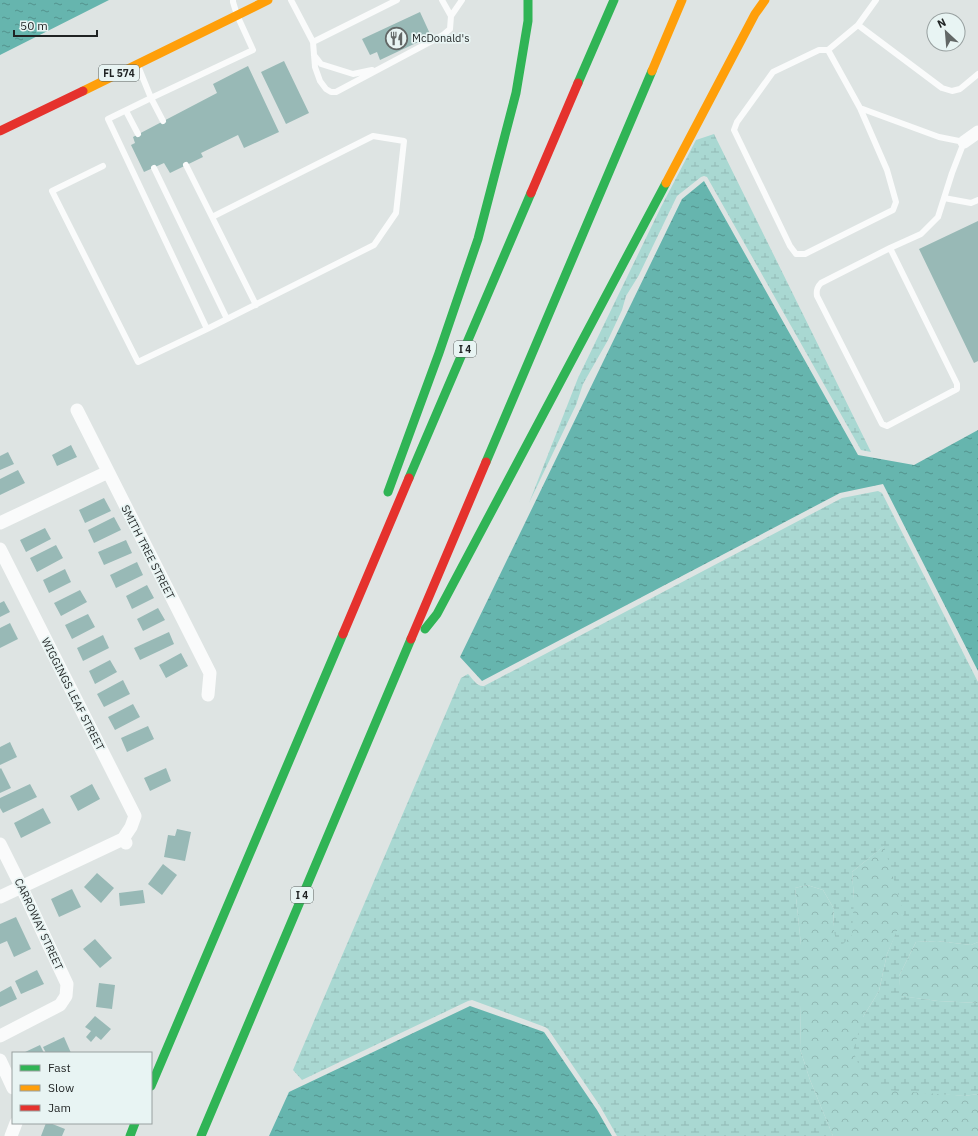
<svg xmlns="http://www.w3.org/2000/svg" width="978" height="1136" viewBox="0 0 978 1136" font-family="'IBM Plex Sans',sans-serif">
<defs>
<pattern id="forest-crowns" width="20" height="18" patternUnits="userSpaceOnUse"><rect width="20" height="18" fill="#a9d8d2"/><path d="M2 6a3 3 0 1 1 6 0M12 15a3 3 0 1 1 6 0" fill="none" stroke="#91b9b4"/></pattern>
<pattern id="wetland-marsh" width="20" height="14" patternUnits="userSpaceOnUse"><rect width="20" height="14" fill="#a9d8d2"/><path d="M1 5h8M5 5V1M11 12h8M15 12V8" fill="none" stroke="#91b9b4"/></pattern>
<pattern id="water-ripples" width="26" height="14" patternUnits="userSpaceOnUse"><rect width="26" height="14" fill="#66b5ae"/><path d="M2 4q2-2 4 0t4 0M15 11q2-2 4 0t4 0" fill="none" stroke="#53938d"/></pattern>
</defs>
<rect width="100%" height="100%" fill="#dee4e3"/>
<path fill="url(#forest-crowns)" d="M885,845L905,914L887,954L879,991L863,1017L925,1092L964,1096L978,1094V1136H833L810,1080L800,1049L801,1005V945L795,888L807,885L823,890L834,909L833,927L854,899L852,872Z
M937,941L971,945L978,942V1003L938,1001L900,996L899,976L916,942Z"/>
<path fill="url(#wetland-marsh)" d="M714,134L871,452L861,450L707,177L704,176L701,177L677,196L639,275L626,296L622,310L608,340L583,384L576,405L529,503L578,378L661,207L696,140Z
M878,491L882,493L978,682V942L971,945L937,941L916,942L899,976L901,996L938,1001L978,1003V1094L964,1096L884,1090L860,1068L853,1051L863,1017L879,991L887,954L904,914L884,846L852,872L854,899L852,935L838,949L833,927L834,909L823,890L807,885L795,888L801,945V1005L800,1049L810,1080L833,1136H617L600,1106L548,1029L545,1027L472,1000L468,1001L302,1080L293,1070L461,678L468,674C473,679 477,687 484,686L842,498Z"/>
<path fill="url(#water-ripples)" d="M0,0H109L0,55Z
M704,181L858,455L914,465L978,430V671L883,484L840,493L482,681L460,657L682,199Z
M470,1006L544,1032L597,1110L612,1136H269L289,1092Z"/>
<path fill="#98b9b6" d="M420,12L431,36L380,60L377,52L370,55L362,39Z
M284,61L309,113L286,124L261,72Z
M248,66L279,132L244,148L238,135L201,153L203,157L170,173L164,163L144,172L131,145L135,143L133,137L217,93L213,84Z
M978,221V361L974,363L919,249Z
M71,445L77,457L57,466L52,455Z
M8,452L14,464L0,470V456Z
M18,470L25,483L0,495V479Z
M104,498L111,511L85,523L79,510Z
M114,517L121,530L94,543L88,530Z
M45,528L51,539L26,552L20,540Z
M126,540L132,553L104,565L98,552Z
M56,545L63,558L37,572L30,558Z
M137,562L143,575L116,588L110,575Z
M65,569L71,582L49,593L43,580Z
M147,585L154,598L132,609L126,596Z
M80,590L87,602L61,616L54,603Z
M4,601L10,612L0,617V603Z
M158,608L165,620L143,631L137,619Z
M88,614L95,627L72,639L65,625Z
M10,623L18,639L0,648V628Z
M169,632L174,644L140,660L134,648Z
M103,635L109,648L83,661L77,648Z
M181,653L188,666L166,678L159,665Z
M110,660L117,672L95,684L89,671Z
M123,680L130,694L104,707L97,694Z
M133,704L140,717L115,730L108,717Z
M148,726L154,739L127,752L121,738Z
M10,742L17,757L0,765V747Z
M1,768L11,788L0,793V769Z
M166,768L171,781L150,791L144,778Z
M30,784L37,797L3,813L0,808V798Z
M92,784L100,799L78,811L70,796Z
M43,808L51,823L21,838L14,823Z
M177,829L191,832L185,861L164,857L168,835L175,836Z
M163,864L177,875L162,895L148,884Z
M97,873L114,888L101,903L84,887Z
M72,889L81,907L59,917L51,899Z
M143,890L145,903L120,906L119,893Z
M16,917L31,949L14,957L7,941L0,944V924Z
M95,939L112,958L100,968L83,949Z
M37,970L44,984L21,994L15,981Z
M99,983L115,985L112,1009L96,1007Z
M11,986L17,999L0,1007V992Z
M95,1016L111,1029L101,1040L96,1036L91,1042L86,1037L91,1031L85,1027Z
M64,1037L71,1053H46L43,1047Z
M40,1045L44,1053H23Z
M46,1123H50L65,1129L62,1136H41Z"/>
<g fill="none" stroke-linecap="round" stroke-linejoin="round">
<path stroke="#fafbfb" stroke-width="6" d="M291,0L313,42L315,67L320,81L326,89L331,92H336L443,35L450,29L451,16L442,0
M876,0L858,25L942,88L952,91L960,89L978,74
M451,16L462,0
M313,42L397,0
M828,50L858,25
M314,55L321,64L353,74L372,70
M138,66L151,98L253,50L237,15L233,2V0
M860,108L887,170L896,202L893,210L805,254H796L790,246L734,130L737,122L773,72L819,50H828L860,108L939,137L964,142L952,173L938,217L921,234L890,248L957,384V389L887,426L882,424L817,296C816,290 817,287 821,283L890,248
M126,111L138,134
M163,121L151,98L108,119L207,329
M186,165L212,217
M103,166L52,191L138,362L207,329L374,245L396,213L404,141L373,136L212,217L256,305
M154,168L227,319
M944,198L971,203L978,200"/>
<path stroke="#fafbfb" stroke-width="13" d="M964,142L978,132
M77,410L210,673L208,695
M0,523L108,472
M0,549L135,816L131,827L123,839
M0,844L21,886L67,984L66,996L60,1005L0,1036
M0,897L123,839L126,843
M0,1060L13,1088
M11,1136L16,1123"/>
<path stroke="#30b455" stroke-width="9" d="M578,83L614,0
M486,462L652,71
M409,478L531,193
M388,492L439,353L478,239L516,93L528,21V0
M425,629L437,614L666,183
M151,1086L343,634
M130,1136L135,1123
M201,1136L411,639"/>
<path stroke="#ff9f0a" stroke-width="9" d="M652,71L682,0
M83,91L268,0
M666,183L755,14L765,0"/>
<path stroke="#e5322d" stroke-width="9" d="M0,131L83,91
M531,193L578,83
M343,634L409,478
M411,639L486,462"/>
</g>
<defs>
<symbol id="restaurant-ring" viewBox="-11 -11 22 22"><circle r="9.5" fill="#e8f4f3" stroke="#626766" stroke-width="1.5"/><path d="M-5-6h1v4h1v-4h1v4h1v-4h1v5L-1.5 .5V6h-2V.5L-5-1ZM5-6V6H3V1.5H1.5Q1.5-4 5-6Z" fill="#626766"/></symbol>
</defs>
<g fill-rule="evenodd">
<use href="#restaurant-ring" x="384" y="26" width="25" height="25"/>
</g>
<g text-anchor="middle" stroke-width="3.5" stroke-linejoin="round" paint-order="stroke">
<g fill="#e8f4f3" stroke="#5b6261" stroke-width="1">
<rect x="99" y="65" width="40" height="16" rx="3"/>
<rect x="454" y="341" width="22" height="16" rx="3"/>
<rect x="291" y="887" width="22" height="16" rx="3"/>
</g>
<g font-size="10" font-weight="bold" fill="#1f2323">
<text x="119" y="77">FL 574</text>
<text x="465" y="353">I 4</text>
<text x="302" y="899">I 4</text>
</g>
<g font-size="11" fill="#1f2323" stroke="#e8f4f3" text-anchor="start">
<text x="412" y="42">McDonald's</text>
</g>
<g font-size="11" fill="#1f2323" stroke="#e8f4f3">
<text transform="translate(148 552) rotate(63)" y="4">SMITH TREE STREET</text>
<text transform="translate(73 694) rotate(63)" y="4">WIGGINGS LEAF STREET</text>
<text transform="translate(39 924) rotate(65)" y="4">CARROWAY STREET</text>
</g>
</g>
<rect x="12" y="1052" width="140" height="72" fill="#e8f4f3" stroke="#98a0a0"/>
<rect x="20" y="1065" width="20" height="6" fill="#30b455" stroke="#98a0a0"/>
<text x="48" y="1072" font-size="12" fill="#1f2323">Fast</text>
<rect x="20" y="1085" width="20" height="6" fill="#ff9f0a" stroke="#98a0a0"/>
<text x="48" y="1092" font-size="12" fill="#1f2323">Slow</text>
<rect x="20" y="1105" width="20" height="6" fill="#e5322d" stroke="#98a0a0"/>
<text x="48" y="1112" font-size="12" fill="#1f2323">Jam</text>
<g transform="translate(946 32) rotate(334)"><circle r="19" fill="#e8f4f3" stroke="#98a0a0"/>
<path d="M0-3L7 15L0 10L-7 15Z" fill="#626766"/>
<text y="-6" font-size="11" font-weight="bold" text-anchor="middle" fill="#1f2323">N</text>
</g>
<path d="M14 30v6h83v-6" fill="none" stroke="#1f2323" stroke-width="2"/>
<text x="20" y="30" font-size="12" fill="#1f2323" stroke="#e8f4f3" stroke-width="3" paint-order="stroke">50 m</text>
</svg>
